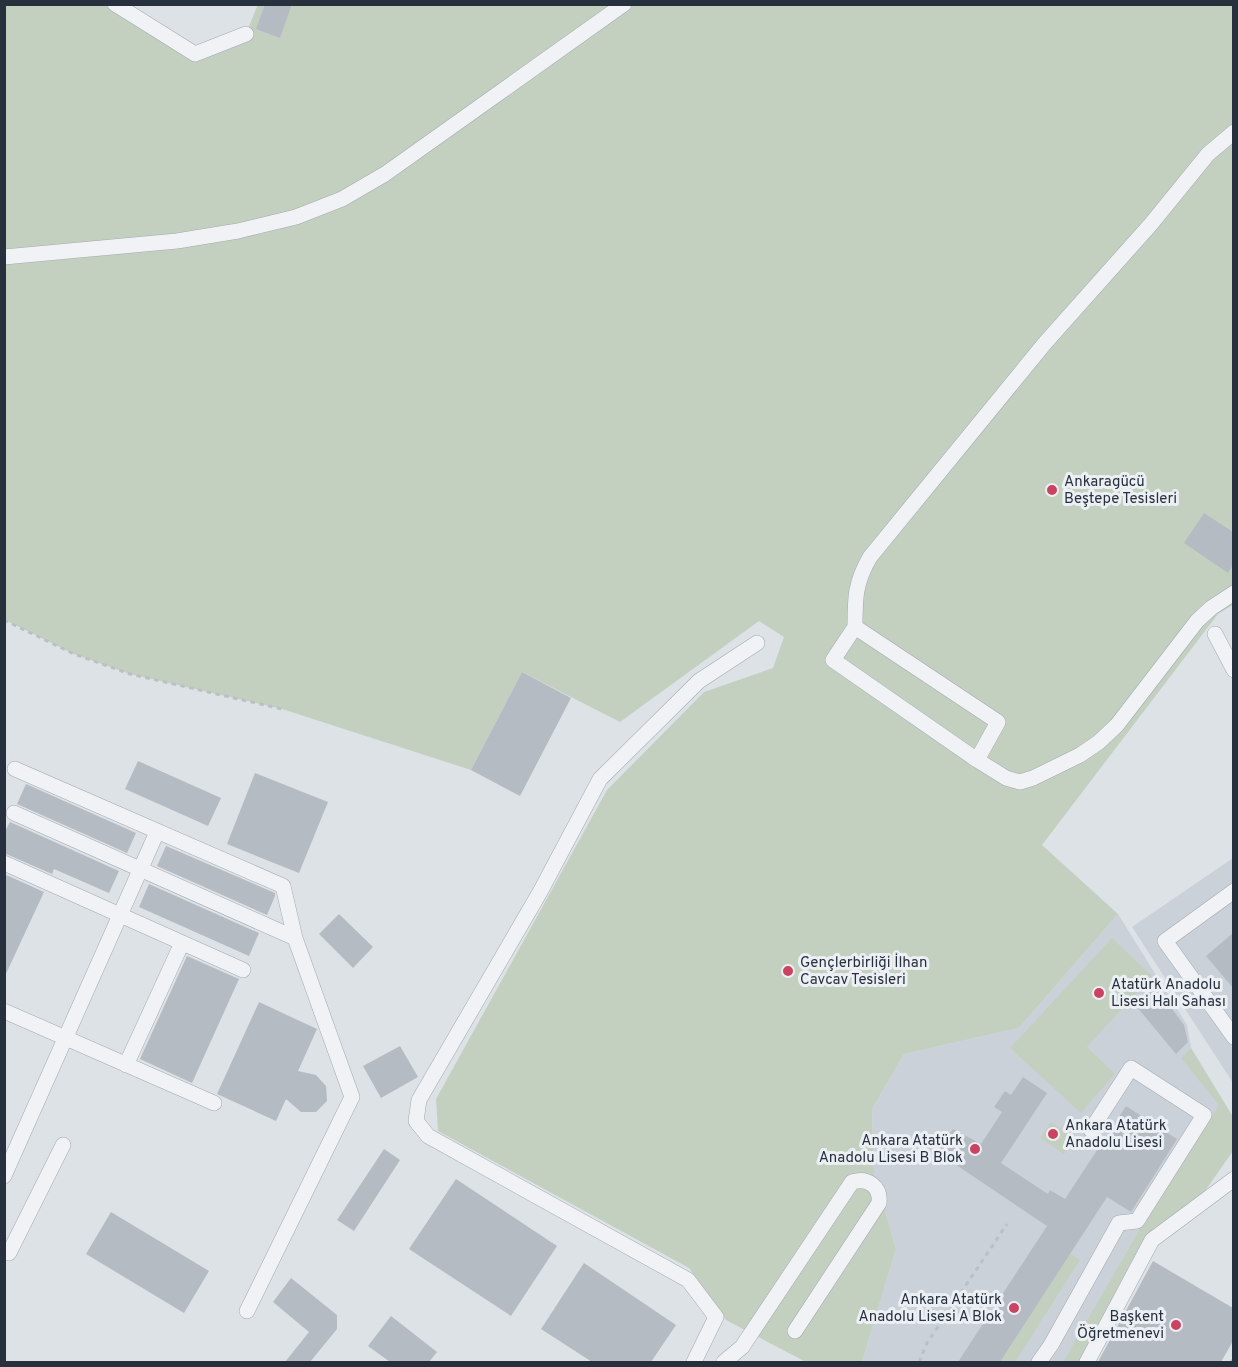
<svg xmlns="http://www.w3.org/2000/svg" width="1238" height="1367" viewBox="0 0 1238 1367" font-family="Overpass,sans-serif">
<rect width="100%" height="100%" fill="#dde2e7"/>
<path fill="#cbd1d9" d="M1233,858V1083L1132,927Z
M1118,914L1187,1025L1191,1048L1233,1117V1151L1148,1235L1081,1362H862L896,1249L874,1173L872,1109L904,1054L1019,1028Z"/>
<path fill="#c4d0bf" d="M258,4L1233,5V605L1218,614L1042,845L1118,914L1019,1028L904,1054L872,1109L874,1173L896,1249L862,1362H806L726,1320L689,1268L438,1131L436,1099L607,790L704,692L773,668L784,637L759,621L620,722L522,672L471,770L282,709L130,674L74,654L5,620L4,5H115L195,54L246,34Z
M1112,938L1152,976L1087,1047L1115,1074L1081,1113L1010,1048Z
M1191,1048L1233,1117V1151L1200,1198L1148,1235L1080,1362H1063L1147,1217L1219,1105L1181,1058Z
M1051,1122L1075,1138L1064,1154L1040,1138Z
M1070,1253L1080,1260L1015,1362H1000Z"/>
<path fill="#b5bbc3" d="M265,4H292L280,38L256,29Z
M1204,513L1233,532V565L1228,573L1184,543Z
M522,672L571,698L520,796L471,770Z
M138,761L221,798L208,826L125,789Z
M255,773L328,802L299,873L227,844Z
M26,784L136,833L127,853L17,804Z
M10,822L119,871L109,893L54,869L52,874L4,853V833Z
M166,846L275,893V896L267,915L157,866Z
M4,874L44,892L4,978Z
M149,884L259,933L249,956L139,907Z
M339,914L373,947L353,968L319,934Z
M1233,933V988L1206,956Z
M187,956L239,979L192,1083L140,1059Z
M1156,987L1184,1025L1188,1042L1176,1054L1137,1007Z
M259,1002L317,1029L298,1071L316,1075L326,1086L327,1101L316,1112H301L286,1099L276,1121L217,1094Z
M400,1046L418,1077L381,1098L363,1066Z
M1023,1077L1047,1093L1001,1163L1048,1194L1050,1190L1065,1199L1126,1106L1177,1139L1131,1212L1107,1197L1000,1362H958L1047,1226L937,1152L953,1129L981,1144L1002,1112L994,1107L1005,1091L1011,1095Z
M384,1149L400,1160L354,1231L337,1220Z
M456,1179L557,1246L511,1316L409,1249Z
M111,1212L209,1271L184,1313L86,1254Z
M1153,1261L1233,1308V1341L1221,1362H1098Z
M584,1263L676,1325L651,1362H592L541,1329Z
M291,1278L337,1315V1329L310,1362H285L309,1332L273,1302Z
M391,1316L437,1352L429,1362H390L368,1346Z"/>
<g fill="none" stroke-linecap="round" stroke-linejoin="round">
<defs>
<path id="minor" d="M115,4L195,54L246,34
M4,257L177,241L238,231L296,217L342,199L385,174L624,4
M855,627C855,598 855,583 870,557L1045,343L1151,224L1208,154L1234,132
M855,627L998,722L977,760L833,660Z
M1215,634L1234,670
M977,760L1006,778L1020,782L1033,778L1080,755L1099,742L1117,725L1197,621L1211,608L1234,593
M15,769L283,886L295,938L352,1097L247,1311
M14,813L295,938
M4,863L243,970
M1234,891L1165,941L1234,1037
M4,1011L214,1103
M126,1065L182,943
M4,1176L157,832
M4,1251L9,1253L63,1145
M694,1362L716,1317L688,1280L428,1136L416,1121L419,1100L540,892L600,779L699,681L757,643
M724,1362L742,1347L852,1182C868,1177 881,1187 879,1203L795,1331
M1039,1362L1051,1345L1119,1223L1137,1221L1204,1115L1131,1068L1091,1130
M1087,1362L1152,1240L1234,1179"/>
</defs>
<use href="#minor" stroke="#a3a9b1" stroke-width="16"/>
<path stroke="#bcc0c5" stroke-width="3" stroke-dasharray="4.5 4.5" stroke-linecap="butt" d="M4,620L74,654L130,674L282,709
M919,1362L927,1343L1007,1224
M1231,1362L1234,1359"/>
<use href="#minor" stroke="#f0f2f5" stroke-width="15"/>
</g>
<g fill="#ca4461" stroke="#ecf0f4" stroke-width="2">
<circle cx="1052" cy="490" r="6"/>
<circle cx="788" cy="971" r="6"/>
<circle cx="1099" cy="993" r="6"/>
<circle cx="1053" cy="1134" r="6"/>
<circle cx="975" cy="1149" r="6"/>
<circle cx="1014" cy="1308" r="6"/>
<circle cx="1176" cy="1325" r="6"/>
</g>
<g text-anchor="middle" stroke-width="6" stroke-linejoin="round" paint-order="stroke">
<g font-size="15" fill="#27303d" stroke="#ecf0f4" text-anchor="start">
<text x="1064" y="486">Ankaragücü<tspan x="1064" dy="17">Beştepe Tesisleri</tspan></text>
<text x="800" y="967">Gençlerbirliği İlhan<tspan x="800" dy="17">Cavcav Tesisleri</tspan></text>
<text x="1111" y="989">Atatürk Anadolu<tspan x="1111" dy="17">Lisesi Halı Sahası</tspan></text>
<text x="1065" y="1130">Ankara Atatürk<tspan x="1065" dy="17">Anadolu Lisesi</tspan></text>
<text x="963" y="1145" text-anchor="end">Ankara Atatürk<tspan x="963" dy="17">Anadolu Lisesi B Blok</tspan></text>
<text x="1002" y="1304" text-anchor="end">Ankara Atatürk<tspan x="1002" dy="17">Anadolu Lisesi A Blok</tspan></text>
<text x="1164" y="1321" text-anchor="end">Başkent<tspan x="1164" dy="17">Öğretmenevi</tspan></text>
</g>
</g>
<rect width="1238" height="1367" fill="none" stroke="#27303d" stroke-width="12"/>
</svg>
